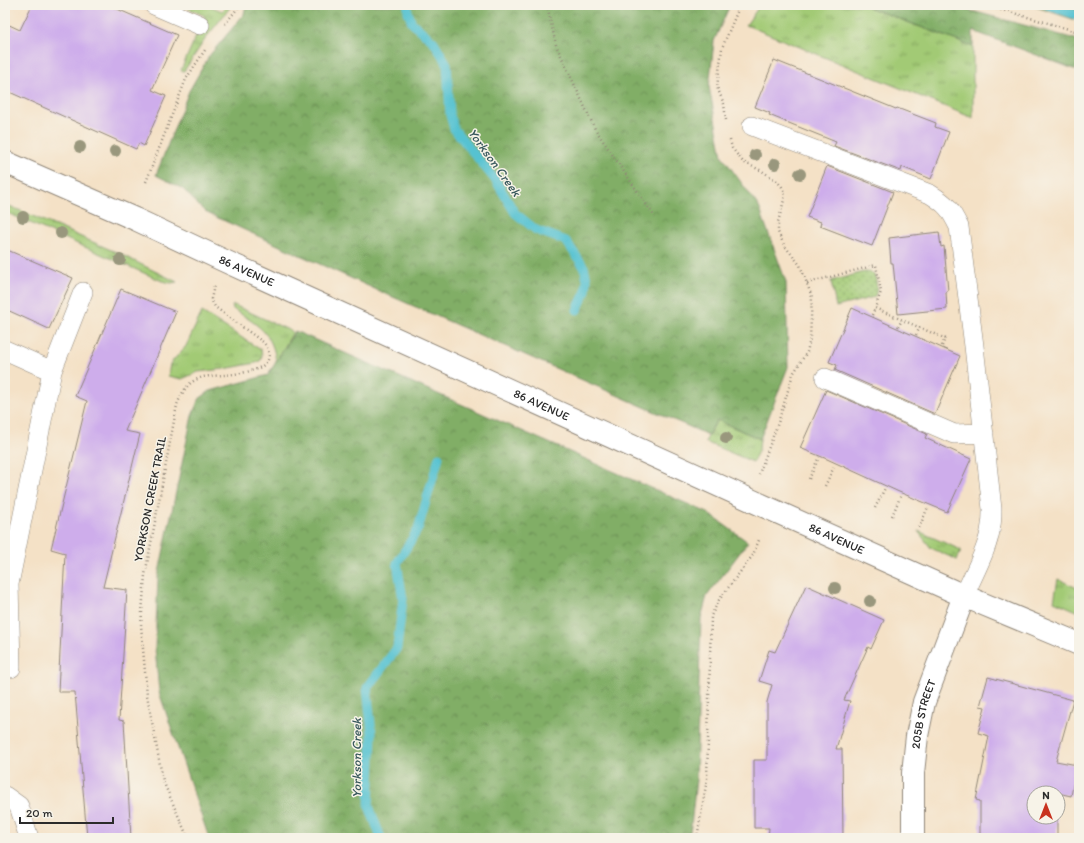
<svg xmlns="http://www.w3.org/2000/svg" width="1084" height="843" viewBox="0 0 1084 843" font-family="Itim,sans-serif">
<defs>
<pattern id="grass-tufts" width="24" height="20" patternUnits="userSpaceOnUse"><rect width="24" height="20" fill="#a2ca75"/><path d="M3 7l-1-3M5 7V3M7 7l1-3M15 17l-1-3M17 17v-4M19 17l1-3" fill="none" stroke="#84a460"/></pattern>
<pattern id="forest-crowns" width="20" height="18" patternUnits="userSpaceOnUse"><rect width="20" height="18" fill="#81ae66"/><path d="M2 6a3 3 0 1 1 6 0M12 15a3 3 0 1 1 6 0" fill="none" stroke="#6a8e54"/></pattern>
<pattern id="park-dots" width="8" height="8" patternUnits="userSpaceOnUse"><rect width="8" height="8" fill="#a2ca75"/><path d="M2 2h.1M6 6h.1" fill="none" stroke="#84a460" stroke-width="1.8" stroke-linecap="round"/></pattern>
</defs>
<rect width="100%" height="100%" fill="#f7f3e8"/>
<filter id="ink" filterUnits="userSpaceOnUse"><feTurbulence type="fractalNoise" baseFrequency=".025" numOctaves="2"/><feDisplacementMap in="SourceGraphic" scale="8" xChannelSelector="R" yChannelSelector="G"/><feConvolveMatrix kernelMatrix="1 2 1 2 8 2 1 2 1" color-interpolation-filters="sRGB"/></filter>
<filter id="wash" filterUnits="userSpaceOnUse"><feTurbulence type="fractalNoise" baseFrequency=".012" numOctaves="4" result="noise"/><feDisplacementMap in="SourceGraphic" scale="16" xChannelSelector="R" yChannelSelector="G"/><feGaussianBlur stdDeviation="0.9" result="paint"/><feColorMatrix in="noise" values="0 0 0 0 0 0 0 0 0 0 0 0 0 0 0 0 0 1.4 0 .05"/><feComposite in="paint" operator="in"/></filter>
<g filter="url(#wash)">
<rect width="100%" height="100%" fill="#f4e1c6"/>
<path fill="url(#grass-tufts)" stroke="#667a50" d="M181,5H208L222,11L228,5H232L206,38L184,71L181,70L205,16Z
M760,5H863L973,47V118L746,25Z
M5,204L118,253L177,282L171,283L162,281L5,212Z
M234,305L293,332L276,362C273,332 256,324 233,309L232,306Z
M202,312L261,350L262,356L261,360L256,363L224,369L198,372L182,379L168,376L170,364L186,346Z
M717,420L760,439L759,449L753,462L705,442Z
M918,531L961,550L957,560L931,548Z
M1058,579L1079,589V612L1054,601Z"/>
<path fill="url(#forest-crowns)" stroke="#566c48" d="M246,5H730L714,41L709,87L722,156L759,207L786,282L788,367L760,439L717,420L708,435L377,290L205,212L183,189L156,175L189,91L209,56L244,14Z
M863,5H945L976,12L1075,39L1079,41V71L973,31V47Z
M1030,5H1079V21Z
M295,331L708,513L748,542L707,596L701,618L696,780L691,826L689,838H209L159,692L155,648L158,577L192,416L199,399L210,391L268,375Z"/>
<path fill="url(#park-dots)" stroke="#667a50" d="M864,272C867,272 871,272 874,275C877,280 878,293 874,297L836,307L831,281Z"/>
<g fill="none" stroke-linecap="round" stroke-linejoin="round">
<path stroke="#57c2d1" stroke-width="9" d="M408,5V12L412,23L434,42L447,64L450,115L454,129L496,181L515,213L536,230L566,241L584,267L587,279L586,291L577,310
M1048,5L1079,16
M381,838L369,806L372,734L367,688L397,648L403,599L397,563L418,529L439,457"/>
</g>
<g id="blocks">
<path fill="#ceadeb" d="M32,5H108L177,35L152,90L166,96L144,146L139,143L136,149L5,90V23L20,30Z
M774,60L896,109L897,108L936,123L935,127L949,132L931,179L902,167L901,171L834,146L836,142L769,115L770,113L755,107Z
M827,166L893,192L872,246L820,226L821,222L807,217Z
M939,232L941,247L944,246L948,291L946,292L947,309L898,314L893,263H891L889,238Z
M5,249L73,278L49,329L5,309Z
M121,289L176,312L125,431L140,434L103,587L127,590L119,720L124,721L131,838H87L75,692H58L65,553L51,549L87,401L75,396Z
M852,308L960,356L935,414L835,370L837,365L829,362Z
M826,390L927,434L925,438L971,459L947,512L899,492L827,459L800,448Z
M806,585L884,620L871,649L868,647L844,700L850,701L836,749H842L843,838H768L769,828H754V760H767V702L772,685L759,681L769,650L775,652Z
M988,677L1073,700L1056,761L1077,765L1071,796L1058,793H1034V817H1057V838H980V801L976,800L989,736L978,733L985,707L980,706Z"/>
</g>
</g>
<g filter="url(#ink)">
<use href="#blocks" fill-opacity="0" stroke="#908678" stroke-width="1"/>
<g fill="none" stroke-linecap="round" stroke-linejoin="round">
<defs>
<path id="service" d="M154,5L200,25
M752,126L930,194C948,205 950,209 959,227L974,346L992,509C992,514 992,520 991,525C989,547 973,575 964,596
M5,350L52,371L9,584H5
M52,371L83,292
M825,378L954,434L984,433
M9,584L11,668
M5,796L19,806L29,838"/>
<g id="minor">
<path id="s1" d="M913,838V773L917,736L924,702L964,596"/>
</g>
<g id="tertiary">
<path id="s2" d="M5,162L135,219L227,262L766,507L964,596L1079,644"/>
</g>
</defs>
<use href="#service" stroke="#908678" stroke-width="20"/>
<use href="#minor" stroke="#908678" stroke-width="24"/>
<use href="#tertiary" stroke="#908678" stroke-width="24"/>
<path stroke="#908678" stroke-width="2.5" stroke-dasharray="1 3" stroke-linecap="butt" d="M547,5L556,45L595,129L655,217
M981,5L1010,12L1079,32
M225,24L237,9L239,5
M726,120L724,104L717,87L722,48L740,5
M730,140L732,148L743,162L762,171L777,181L782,187L785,195L783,204L778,222V232L784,245L800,265L812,297L810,339L807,352L793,374L778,423L759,474
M146,182L186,79L205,50
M807,283L876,265L881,292L875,308L946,339
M872,315L875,308
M898,327L902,320
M916,335L920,327
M942,346L945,338
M809,479L819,457
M825,486L835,465
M875,508L885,488
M892,516L901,495
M919,528L928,507
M188,838L163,781L147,695L141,625L145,575L177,405C182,392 188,381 203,377C216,374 277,377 268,350C267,347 265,344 263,342L215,307L211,299L214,286
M697,838L707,779L711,616L719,600L753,555L759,540"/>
<use href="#service" stroke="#fff" stroke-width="19"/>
<use href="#minor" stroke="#fff" stroke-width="22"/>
<use href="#tertiary" stroke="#fff" stroke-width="22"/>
</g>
<g fill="#99977d">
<circle cx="80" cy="147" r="6"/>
<circle cx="115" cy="151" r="6"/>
<circle cx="755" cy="155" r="6"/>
<circle cx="775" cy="164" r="6"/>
<circle cx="800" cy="174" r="6"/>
<circle cx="23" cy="217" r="6"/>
<circle cx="61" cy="233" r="6"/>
<circle cx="120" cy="260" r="6"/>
<circle cx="726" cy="438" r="6"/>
<circle cx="835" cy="588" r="6"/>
<circle cx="870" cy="601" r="6"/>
</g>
</g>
<g text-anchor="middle" stroke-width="3" stroke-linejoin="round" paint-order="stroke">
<g font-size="12" fill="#2b2b2b" stroke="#f7f3e8">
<text dy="4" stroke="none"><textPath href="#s2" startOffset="265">86 AVENUE</textPath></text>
<text dy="4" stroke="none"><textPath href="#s2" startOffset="589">86 AVENUE</textPath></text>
<text transform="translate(150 499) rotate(-79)" y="4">YORKSON CREEK TRAIL</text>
<text dy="4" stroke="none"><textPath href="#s2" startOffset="913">86 AVENUE</textPath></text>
<text dy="4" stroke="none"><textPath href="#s1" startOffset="125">205B STREET</textPath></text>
</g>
<g font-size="13" font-style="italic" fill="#38585d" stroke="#f7f3e8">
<text transform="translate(495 162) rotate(54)" y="5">Yorkson Creek</text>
<text transform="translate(356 758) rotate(-90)" y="5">Yorkson Creek</text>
</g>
</g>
<rect width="1084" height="843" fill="none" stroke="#f7f3e8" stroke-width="20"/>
<g transform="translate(1046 805)"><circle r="19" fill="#f7f3e8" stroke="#a5a39c"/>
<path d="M0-3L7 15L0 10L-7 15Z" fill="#c8321e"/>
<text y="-6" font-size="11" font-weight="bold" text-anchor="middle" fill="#2b2b2b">N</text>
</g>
<path d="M20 817v6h93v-6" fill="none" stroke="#2b2b2b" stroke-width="2"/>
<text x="26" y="817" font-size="12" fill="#2b2b2b" stroke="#f7f3e8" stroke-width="3" paint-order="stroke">20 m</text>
</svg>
